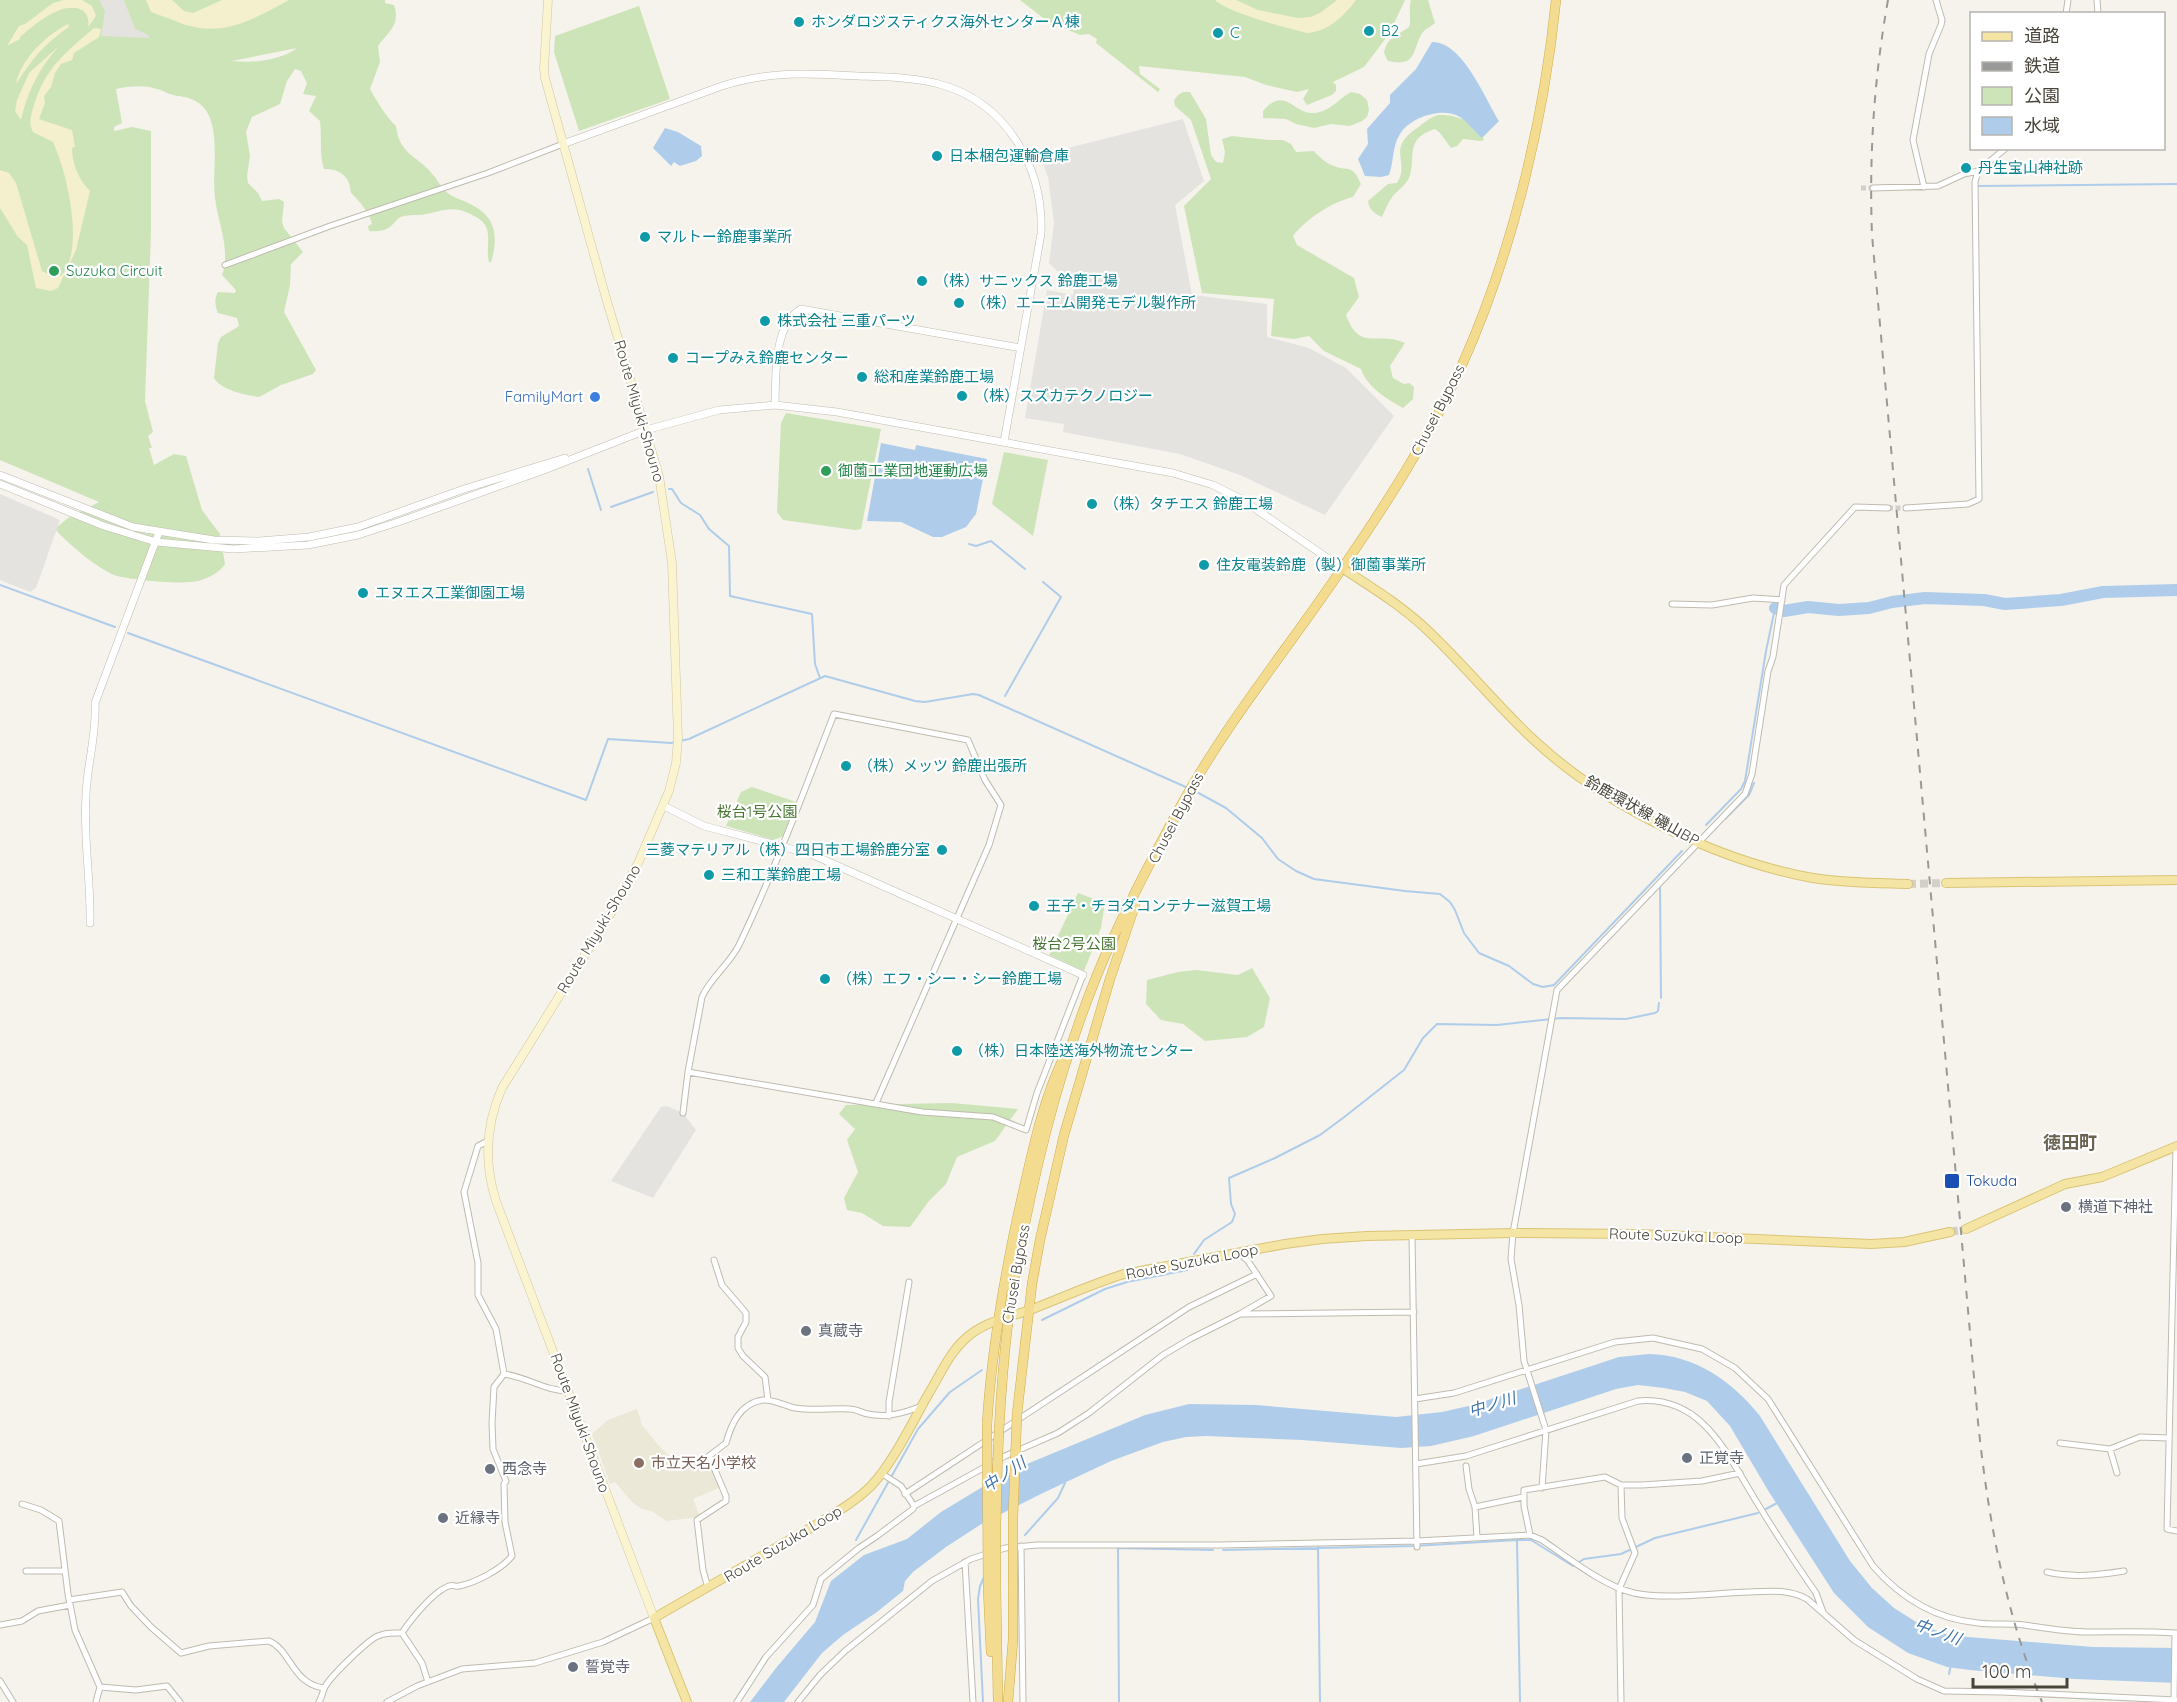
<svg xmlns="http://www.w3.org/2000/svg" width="2177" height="1702" viewBox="0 0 2177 1702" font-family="Quicksand,'Noto Sans JP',sans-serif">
<rect width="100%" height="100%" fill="#f5f3ec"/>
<path fill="#ece8d8" d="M637,1409L642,1425L659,1446L681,1467L689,1466V1468L707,1457L721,1487L693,1499L700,1517L667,1521L651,1511L642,1509L632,1502L615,1482L610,1484L592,1434L608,1420Z"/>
<path fill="#cde4b9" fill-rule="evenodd" d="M0,0H385V3L394,5C401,25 388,32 378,46L380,62L370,89C376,100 387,118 396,126C399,155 419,156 434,176C439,182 442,189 449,194C456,199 466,201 474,206C497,218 498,240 491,262H489C486,251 490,240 487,229C485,223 479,218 474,216C452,203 442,212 420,215C413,215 407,215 401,217C396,219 395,223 391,226C386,231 375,232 369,231L368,226L372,224C370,214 359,200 351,193C350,176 340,169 324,169C319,154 322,137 320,121L309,111L316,96L303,94L307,83L301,71L295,69L287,81L280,104L252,117L246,132L250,156L247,176L248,183L258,193L262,201L279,199L284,202L282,222L284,228L303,252L291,264L290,285L284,312L316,370L313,374L281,385L259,397C245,395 221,390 214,378L218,343L221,337L239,326L237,318L218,313C215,306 214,299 218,292L235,293L236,290L222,275C231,249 218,224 215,198C211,170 224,118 197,102C188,96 179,97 170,94C166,93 162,90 157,89C144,85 130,86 116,89L122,123L114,127V131L132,127L151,131V231L145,401L153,432L148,436L152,448H149L154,465L174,454L186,456L202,510L220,534L225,564C219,573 209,578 198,581C182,585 130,580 114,575C97,568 67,543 55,529L68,518L99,502L0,460ZM297,48C280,61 252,63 232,61Z
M1020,0H1405L1389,34L1364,67L1333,82L1336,85V91L1332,95L1307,105L1303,99L1309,89L1297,92L1266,85L1245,77L1139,66L1140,74L1160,89L1158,92L1096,43L1097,39L1089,34L1080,35L1047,21Z
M1411,0H1428L1435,23C1431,27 1426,28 1423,32C1412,47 1419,68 1388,61L1384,53C1387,37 1397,36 1409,27C1412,18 1408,10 1411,0Z
M639,6L670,99L579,131L554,52L555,36Z
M1183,92H1190L1206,119L1211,155L1216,162L1223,163L1225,152L1222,139L1232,136L1269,140H1283L1291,144L1296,152L1314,151C1320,158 1326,163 1334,166C1349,172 1352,163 1361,184L1353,197C1332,202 1306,219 1293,236L1297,245L1354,278L1359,297L1346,315C1360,353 1377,330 1405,343L1390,366L1393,378L1404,384L1409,383L1414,387L1413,399L1403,408C1387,399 1367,387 1361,369L1324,351L1309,336L1294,339L1271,336L1274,299L1202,293L1184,206L1211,179L1191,120L1175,106L1174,100L1178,95Z
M1351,92L1360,94L1367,100L1369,110L1367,117L1362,121L1350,126L1331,124L1314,128L1296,124L1286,119L1263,118V111C1285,85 1293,114 1314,113C1330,112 1338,99 1351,92Z
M1438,115C1456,114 1477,122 1484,140L1481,141L1463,139L1457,146L1451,148L1440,133L1435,129C1403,139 1417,158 1409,178C1405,186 1398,190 1393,196C1388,202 1385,210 1382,217C1375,214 1369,210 1368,201L1388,184L1397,183C1411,160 1385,150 1417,128C1424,123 1429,118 1438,115Z
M786,413L881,429L861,529L855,530L783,520L777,512L781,423Z
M1004,452L1048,460L1033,536L992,504Z
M752,787L796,802L783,836L774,840L726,826L741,792Z
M1078,893L1105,903L1101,928L1084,971L1049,955Z
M1252,968L1270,998L1264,1027L1247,1037L1205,1041L1183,1024L1161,1020L1146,1004L1147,980L1178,972L1196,970L1238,975Z
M952,1103L1018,1109L995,1141L957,1157L946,1184L929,1201L910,1227L883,1226L862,1213L847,1210L844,1198L858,1172L847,1140L855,1129L839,1114L846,1105Z"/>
<path fill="#f4efcd" d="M64,0H82L92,6L96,16L88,27C89,21 88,14 82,10C62,0 34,25 20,37V39L7,46L19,26L25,24L53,3Z
M146,0H172L184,11L193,13L222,0H289C249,22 217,40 173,20C166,17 158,15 151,12Z
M1215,0H1236L1258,10L1298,18L1310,17L1320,13L1337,0H1356C1343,17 1329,31 1307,33C1289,29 1226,12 1215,0Z
M68,24L69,27C43,45 33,58 16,84C21,59 46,35 68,24Z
M94,28L101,29L99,37L74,53L72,60L61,64L55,73L51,87L44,96L45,103L39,119L72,130L75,147L72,148C72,164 79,180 90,191L76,250L58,288L51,291L36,288L27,245L18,237L0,208V170L9,173L16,183L42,271L52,276L62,275C85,248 67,172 53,142L33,132C28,123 31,115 34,105C45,68 66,52 94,28Z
M59,46C39,69 28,90 21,120L15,111L17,100L29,73Z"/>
<path fill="#e4e3e0" d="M99,0H124L135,29L147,34L150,38L101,36L105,11Z
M1183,119L1204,181L1175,205L1192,295L1267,304V337L1309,348L1346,368L1394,416L1325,515L1240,475L1180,454L1063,432L1064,424L1025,418L1047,290L1073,295L1075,275L1057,271L1049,263L1054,223L1048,177L1040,155Z
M0,494L60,520L36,588L30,592L0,580Z
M667,1106L683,1113L696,1130L653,1198L611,1181L661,1107Z"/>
<path fill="#afcdeb" d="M1432,42C1462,41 1485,98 1499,121L1482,138C1474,131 1466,120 1458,116C1440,107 1410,118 1400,134C1392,146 1394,162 1389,175L1381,177L1365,176L1358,159L1368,144L1367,129L1390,103V95L1416,69Z
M665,128L678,132L701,146L702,156L696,161L680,166L674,162L671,166L653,148Z
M881,443L915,450L916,445L987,459L976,514L966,527L942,537H933L901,522L867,521Z
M1649,1354C1695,1355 1732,1381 1760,1416L1850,1561L1872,1588L1894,1608L1921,1625L1946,1634L1968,1637L2093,1647L2177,1648V1683L2075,1679L1970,1670L1947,1667L1908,1653L1868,1627L1834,1593L1769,1492L1730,1426L1707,1401L1685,1392L1664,1388L1638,1385L1616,1389L1474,1436L1431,1446L1401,1448L1302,1440L1206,1436L1186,1437L1163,1442L1111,1461L1045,1492L983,1523L946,1547L913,1572L905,1581L903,1591L877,1612L843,1635L822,1653L784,1702H750L776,1668L815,1622L831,1581L864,1555L907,1539L941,1512L984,1486L1027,1464L1145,1415L1189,1404L1256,1405L1396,1417L1442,1412L1473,1405L1619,1357Z"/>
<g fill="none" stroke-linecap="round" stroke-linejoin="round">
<path stroke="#afcdeb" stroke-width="2" d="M1979,186L2177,184
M588,469L601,510
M669,489H672L681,503L700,515L709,529L729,546L730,596L812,614L815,664L820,678
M611,507L653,492
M969,544L976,546L991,541L1025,569
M0,585L115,627
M128,633L586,800L608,739L671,743L689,739L825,676L915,701L925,702L973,694L979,695L1188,788
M1005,696L1061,597L1043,582
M1193,790L1226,808L1262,838L1278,859L1296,871L1314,879L1405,891L1440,894L1450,902L1455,910L1464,933L1479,953L1509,966L1533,984L1543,987L1554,985L1682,851
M1725,819L1749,795L1754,783
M1706,825L1741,789L1745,781L1766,651L1775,608
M1660,886L1661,998
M1194,1254L1204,1240L1232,1222L1235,1214L1231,1204L1229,1178L1275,1158L1320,1135L1343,1118L1404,1070L1423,1038L1437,1024L1497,1025L1561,1018L1626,1019L1655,1013L1658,1011L1659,1003
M1042,1320L1105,1289L1127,1282L1187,1270
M1766,1509L1777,1503
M1025,1535L1058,1498L1065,1483
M856,1540L918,1429L950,1392L982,1370
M1318,1547L1320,1702
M1223,1550L1413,1546L1517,1540
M1949,1674L1951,1665
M983,1702L978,1599L980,1586L984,1577
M1119,1702L1118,1548L1213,1550
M1520,1702L1517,1540H1531L1573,1566L1584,1559L1621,1554L1655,1538L1758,1513"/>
<path stroke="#afcdeb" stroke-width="12" d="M1775,608L1784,611L1808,607L1839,610L1869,608L1892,602L1925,598L1984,600L2005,604L2061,600L2103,592L2177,590"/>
<path stroke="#d2d0c8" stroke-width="5" stroke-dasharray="5 2.5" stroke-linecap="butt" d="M1861,188H1873
M1888,508H1906"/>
<path stroke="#d2d0c8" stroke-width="8" stroke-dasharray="8 4" stroke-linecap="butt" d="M1908,884L1946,883
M1950,1232L1966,1229"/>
<defs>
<path id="minor" d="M2097,0L2098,14
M2066,14L2068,0
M1924,187L1913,140L1929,54L1941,25L1942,20L1936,0
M1873,188L1938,186L1964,174L1978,171L2006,148
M225,265L330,226L488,173L563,144
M1906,508L1968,504L1979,499L1975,182L1978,171
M1672,604L1712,605L1753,598L1782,600
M876,1103L989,845L1001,805L985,780L968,740L834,714C804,791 775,870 739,945C729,965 711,977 702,997L688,1072L922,1112L993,1117L1026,1130L1037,1093L1083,975
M683,1113L688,1072
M488,1141L478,1146L464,1192L478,1263V1295L496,1329L504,1374
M2176,1147L2167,1529L2177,1531
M1412,1235L1417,1547
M1239,1253L1248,1261L1271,1296L1240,1314
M714,1260L722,1285L746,1313V1322L738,1337V1348L743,1356L765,1377L768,1400
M1415,1399L1454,1393L1615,1342L1653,1338L1702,1349L1735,1368L1768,1399L1873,1566C1900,1597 1935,1619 1978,1623C1993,1625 2009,1623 2024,1625C2045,1628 2066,1632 2088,1632C2117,1632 2146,1631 2175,1633
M889,1416V1402L909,1282
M2060,1443L2110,1449L2140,1437L2169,1438
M2110,1449L2117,1473
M1416,1464L1466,1456L1638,1401C1703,1395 1728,1456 1756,1501C1775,1532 1795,1563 1816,1593L1823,1612
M1466,1466L1469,1489L1475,1507L1477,1537
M881,1473L901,1486L914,1506
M1621,1485L1622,1518L1635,1553L1619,1589L1621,1702
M1542,1488L1546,1430L1524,1361L1519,1305L1511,1259L1513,1233L1557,990L1745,794L1752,774L1768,671L1773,657L1784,585L1855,507L1888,508
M905,1494L1189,1307L1257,1274
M22,1504L41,1510L59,1521L68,1594L75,1630L100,1687L96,1702
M1475,1507L1523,1497
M1530,1535L1524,1506V1490L1605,1477L1621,1485H1642L1702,1481L1740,1473
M1021,1546L1023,1702
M965,1562L973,1702
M26,1571H65
M2047,1572C2073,1578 2099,1575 2124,1571
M708,1588L703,1570L697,1520L726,1501V1496L709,1456L726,1443C731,1425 740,1403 763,1400C773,1399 785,1406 795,1408C813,1411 832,1408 850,1409C856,1409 862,1413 868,1414C887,1418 904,1413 922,1406
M69,1600L122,1592L131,1606L151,1627L181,1653L209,1646L269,1641C291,1650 292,1684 324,1688
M0,1625L22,1621L38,1611L70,1605
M402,1633C411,1619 434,1591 449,1586C456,1584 452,1587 459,1586C475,1583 502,1569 512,1556L505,1522L504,1484L506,1481L493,1449L492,1423L494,1387L504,1374C527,1377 545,1391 569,1391
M402,1633L422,1663L428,1682
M0,1681L13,1702
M100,1687L136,1690L167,1686L180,1702
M2174,1700L2175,1633H2177
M319,1702C322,1697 322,1694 324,1689C328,1678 368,1640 378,1636C386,1632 394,1633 402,1633
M387,1702L417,1686L462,1669L535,1663L603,1642L654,1618
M737,1702L766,1657L813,1605L821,1579L859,1548L877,1536L913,1509L914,1506L1005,1456L1058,1433L1089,1413L1163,1355L1190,1339L1240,1314L1414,1312
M798,1702L820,1675L845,1651L932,1581L971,1559L1005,1548L1037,1545H1218L1417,1541L1530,1535L1542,1540C1567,1557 1605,1587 1634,1593C1664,1600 1716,1593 1749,1592C1769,1591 1789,1589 1807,1599L1854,1640L1917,1679L1944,1691L2002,1692L2177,1700"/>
<path id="tertiary" d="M563,144L722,86C769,71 809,73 858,76C885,77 913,77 939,84C1006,102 1044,167 1041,234L1004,442
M775,405C776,377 773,325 801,309L1021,348
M0,475L133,527L214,540L259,541L309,537L358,527L464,489L565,458
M0,484L104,526L156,542L233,549L308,545L358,535L401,521L544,470L646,430L719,410L775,405L837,412L1173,473L1213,485L1241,499L1342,568
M664,806L704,826L811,854L1083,975
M90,923C91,880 83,838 86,795C87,764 97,734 95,703L159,532"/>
<path id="secondary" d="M548,0L544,69L545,78L606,298L659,476L672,563L678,738L676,763L669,791L639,861L616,905L502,1088C486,1124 484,1163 496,1201L654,1618"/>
<path id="primary" d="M1342,568C1371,587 1399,604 1424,627C1463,663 1496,705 1535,741C1605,806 1718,861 1813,878C1845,883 1876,883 1908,884
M1946,883L2177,880
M1966,1229L2065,1184L2102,1177L2177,1146
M687,1702L654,1618L819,1523C837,1512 856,1501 871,1486C893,1463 913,1421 929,1393C940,1375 949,1354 964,1340C982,1322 1007,1318 1030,1310C1061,1298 1092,1284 1124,1274L1285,1244L1322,1239L1367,1236L1513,1233L1637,1234L1871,1244L1904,1242L1950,1232"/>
<path id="trunk" d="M1012,1291C1031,1184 1056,1076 1097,975C1121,916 1152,858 1183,802C1229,719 1290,646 1343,567C1387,503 1430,436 1462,365C1512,254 1544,120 1556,0
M1017,1414L1032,1284L1040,1240L1064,1135L1110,979L1135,905
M987,1424C992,1344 1006,1266 1024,1188C1034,1144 1044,1098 1064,1057
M988,1588L991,1652
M996,1588L998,1702
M1008,1702L1013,1640V1591"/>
</defs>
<use href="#minor" stroke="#bfbbaf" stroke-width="7"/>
<use href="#tertiary" stroke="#bfbbaf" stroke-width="8"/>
<use href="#secondary" stroke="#d0c8a0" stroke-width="9"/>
<use href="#primary" stroke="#dac475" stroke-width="10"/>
<use href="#trunk" stroke="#d0ab4b" stroke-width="10"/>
<use href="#minor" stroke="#fff" stroke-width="5"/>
<use href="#tertiary" stroke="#fff" stroke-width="7"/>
<use href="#secondary" stroke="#faf4d1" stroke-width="8"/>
<use href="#primary" stroke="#f5e5a5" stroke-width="8"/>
<use href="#trunk" stroke="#f3dc90" stroke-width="9"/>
<path stroke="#999" stroke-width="2" stroke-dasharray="8 8" stroke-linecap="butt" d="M1888,0C1874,78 1869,155 1872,235L1978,1422C1988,1518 2005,1612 2042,1702"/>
<defs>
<path id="trunk-bridge" d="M987,1424L988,1588
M996,1588C995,1488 998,1390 1012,1291
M1013,1591V1517L1017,1414"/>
</defs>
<use href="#trunk-bridge" stroke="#d0ab4b" stroke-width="10" stroke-linecap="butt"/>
<use href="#trunk-bridge" stroke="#f3dc90" stroke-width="9"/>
</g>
<g fill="#0f9aa8" stroke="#fff" stroke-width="2">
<circle cx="799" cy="22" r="6"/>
<circle cx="1369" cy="31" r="6"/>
<circle cx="1218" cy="33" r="6"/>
<circle cx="937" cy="156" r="6"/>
<circle cx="1966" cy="168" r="6"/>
<circle cx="645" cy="237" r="6"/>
<circle cx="922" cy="281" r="6"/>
<circle cx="959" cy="303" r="6"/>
<circle cx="765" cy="321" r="6"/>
<circle cx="673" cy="358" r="6"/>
<circle cx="862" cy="377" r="6"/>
<circle cx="962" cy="396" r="6"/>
<circle cx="1092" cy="504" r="6"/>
<circle cx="1204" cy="565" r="6"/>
<circle cx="363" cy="593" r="6"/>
<circle cx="846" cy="766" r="6"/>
<circle cx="942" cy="850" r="6"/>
<circle cx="709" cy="875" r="6"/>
<circle cx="1034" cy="906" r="6"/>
<circle cx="825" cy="979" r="6"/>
<circle cx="957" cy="1051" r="6"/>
</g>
<g fill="#2e9e5b" stroke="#fff" stroke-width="2">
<circle cx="54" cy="271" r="6"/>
<circle cx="826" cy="471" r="6"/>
</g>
<circle fill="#3f7fe0" stroke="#fff" stroke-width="2" cx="595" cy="397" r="6"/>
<rect fill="#1a4fb4" stroke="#fff" stroke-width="2" x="1944" y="1173" width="16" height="16" rx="3"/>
<g fill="#6b7280" stroke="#fff" stroke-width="2">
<circle cx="2066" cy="1207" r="6"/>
<circle cx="806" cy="1331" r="6"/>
<circle cx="1687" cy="1458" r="6"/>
<circle cx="490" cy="1469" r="6"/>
<circle cx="443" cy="1518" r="6"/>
<circle cx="573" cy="1667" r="6"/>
</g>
<circle fill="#8d6e63" stroke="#fff" stroke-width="2" cx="639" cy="1463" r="6"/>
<g text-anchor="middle" stroke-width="4.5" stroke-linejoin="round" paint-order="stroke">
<g font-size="15" fill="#0d838f" stroke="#fff" text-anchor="start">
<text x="811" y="27">ホンダロジスティクス海外センターＡ棟</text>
<text x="1381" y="36">B2</text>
<text x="1230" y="38">C</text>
<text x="949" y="161">日本梱包運輸倉庫</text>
<text x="1978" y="173">丹生宝山神社跡</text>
<text x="657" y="242">マルトー鈴鹿事業所</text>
<text x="934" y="286">（株）サニックス 鈴鹿工場</text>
<text x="971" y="308">（株）エーエム開発モデル製作所</text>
<text x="777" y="326">株式会社 三重パーツ</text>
<text x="685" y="363">コープみえ鈴鹿センター</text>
<text x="874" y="382">総和産業鈴鹿工場</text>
<text x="974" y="401">（株）スズカテクノロジー</text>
<text x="1104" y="509">（株）タチエス 鈴鹿工場</text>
<text x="1216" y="570">住友電装鈴鹿（製）御薗事業所</text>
<text x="375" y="598">エヌエス工業御園工場</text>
<text x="858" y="771">（株）メッツ 鈴鹿出張所</text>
<text x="930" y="855" text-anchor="end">三菱マテリアル（株）四日市工場鈴鹿分室</text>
<text x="721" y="880">三和工業鈴鹿工場</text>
<text x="1046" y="911">王子・チヨダコンテナー滋賀工場</text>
<text x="837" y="984">（株）エフ・シー・シー鈴鹿工場</text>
<text x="969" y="1056">（株）日本陸送海外物流センター</text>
</g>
<g font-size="15" fill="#27864d" stroke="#fff" text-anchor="start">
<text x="66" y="276">Suzuka Circuit</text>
<text x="838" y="476">御薗工業団地運動広場</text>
</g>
<g font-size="15" fill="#366cbe" stroke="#fff" text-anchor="end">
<text x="583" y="402">FamilyMart</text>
</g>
<g font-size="15" fill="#48443a" stroke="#fff">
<text transform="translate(1438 410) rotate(-63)" y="5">Chusei Bypass</text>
<text transform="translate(639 411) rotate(74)" y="5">Route Miyuki-Shouno</text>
<text transform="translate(1642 811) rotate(29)" y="5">鈴鹿環状線 磯山BP</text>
<text transform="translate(1176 818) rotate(-62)" y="5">Chusei Bypass</text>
<text transform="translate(599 929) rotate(-59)" y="5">Route Miyuki-Shouno</text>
<text transform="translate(1676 1236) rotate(2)" y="5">Route Suzuka Loop</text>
<text transform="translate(1192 1262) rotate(-11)" y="5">Route Suzuka Loop</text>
<text transform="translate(1016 1274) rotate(-80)" y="5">Chusei Bypass</text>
<text transform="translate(580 1423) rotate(70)" y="5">Route Miyuki-Shouno</text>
<text transform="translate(783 1544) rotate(-31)" y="5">Route Suzuka Loop</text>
</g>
<g font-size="15" fill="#467632" stroke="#fff">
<text x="757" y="817">桜台1号公園</text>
<text x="1074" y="949">桜台2号公園</text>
</g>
<g font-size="15" fill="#164399" stroke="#fff" text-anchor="start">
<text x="1966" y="1186">Tokuda</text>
</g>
<g font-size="15" fill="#5b616d" stroke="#fff" text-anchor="start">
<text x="2078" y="1212">横道下神社</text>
<text x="818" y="1336">真蔵寺</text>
<text x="1699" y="1463">正覚寺</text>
<text x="502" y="1474">西念寺</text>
<text x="455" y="1523">近縁寺</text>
<text x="585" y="1672">誓覚寺</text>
</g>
<g font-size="15" fill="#785e54" stroke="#fff" text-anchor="start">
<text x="651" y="1468">市立天名小学校</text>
</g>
<g font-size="16" font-style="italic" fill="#3c72ab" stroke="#fff">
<text transform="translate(1492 1404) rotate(-17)" y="6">中ノ川</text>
<text transform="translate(1004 1474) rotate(-34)" y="6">中ノ川</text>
<text transform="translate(1938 1631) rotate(20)" y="6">中ノ川</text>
</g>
<g font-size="18" font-weight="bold" fill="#6a6352" stroke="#fff">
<text x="2070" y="1149">徳田町</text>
</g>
</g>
<rect x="1970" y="12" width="195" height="138" fill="#ffffff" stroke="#b6b4b0" stroke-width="1.5"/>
<rect x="1982" y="32" width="30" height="9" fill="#f5e5a5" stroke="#b6b4b0" stroke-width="1.5"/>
<text x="2024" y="42" font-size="18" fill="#48443a">道路</text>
<rect x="1982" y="62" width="30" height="9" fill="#999999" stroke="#b6b4b0" stroke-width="1.5"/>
<text x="2024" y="72" font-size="18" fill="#48443a">鉄道</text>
<rect x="1982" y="87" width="30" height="18" fill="#cde4b9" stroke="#b6b4b0" stroke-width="1.5"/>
<text x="2024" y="102" font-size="18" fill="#48443a">公園</text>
<rect x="1982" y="117" width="30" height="18" fill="#afcdeb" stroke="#b6b4b0" stroke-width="1.5"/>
<text x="2024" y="132" font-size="18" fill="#48443a">水域</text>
<path d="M1973 1678v9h94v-9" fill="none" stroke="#48443a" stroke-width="3"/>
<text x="1982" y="1678" font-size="18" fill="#48443a" stroke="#ffffff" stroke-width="4.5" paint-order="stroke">100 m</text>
</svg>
